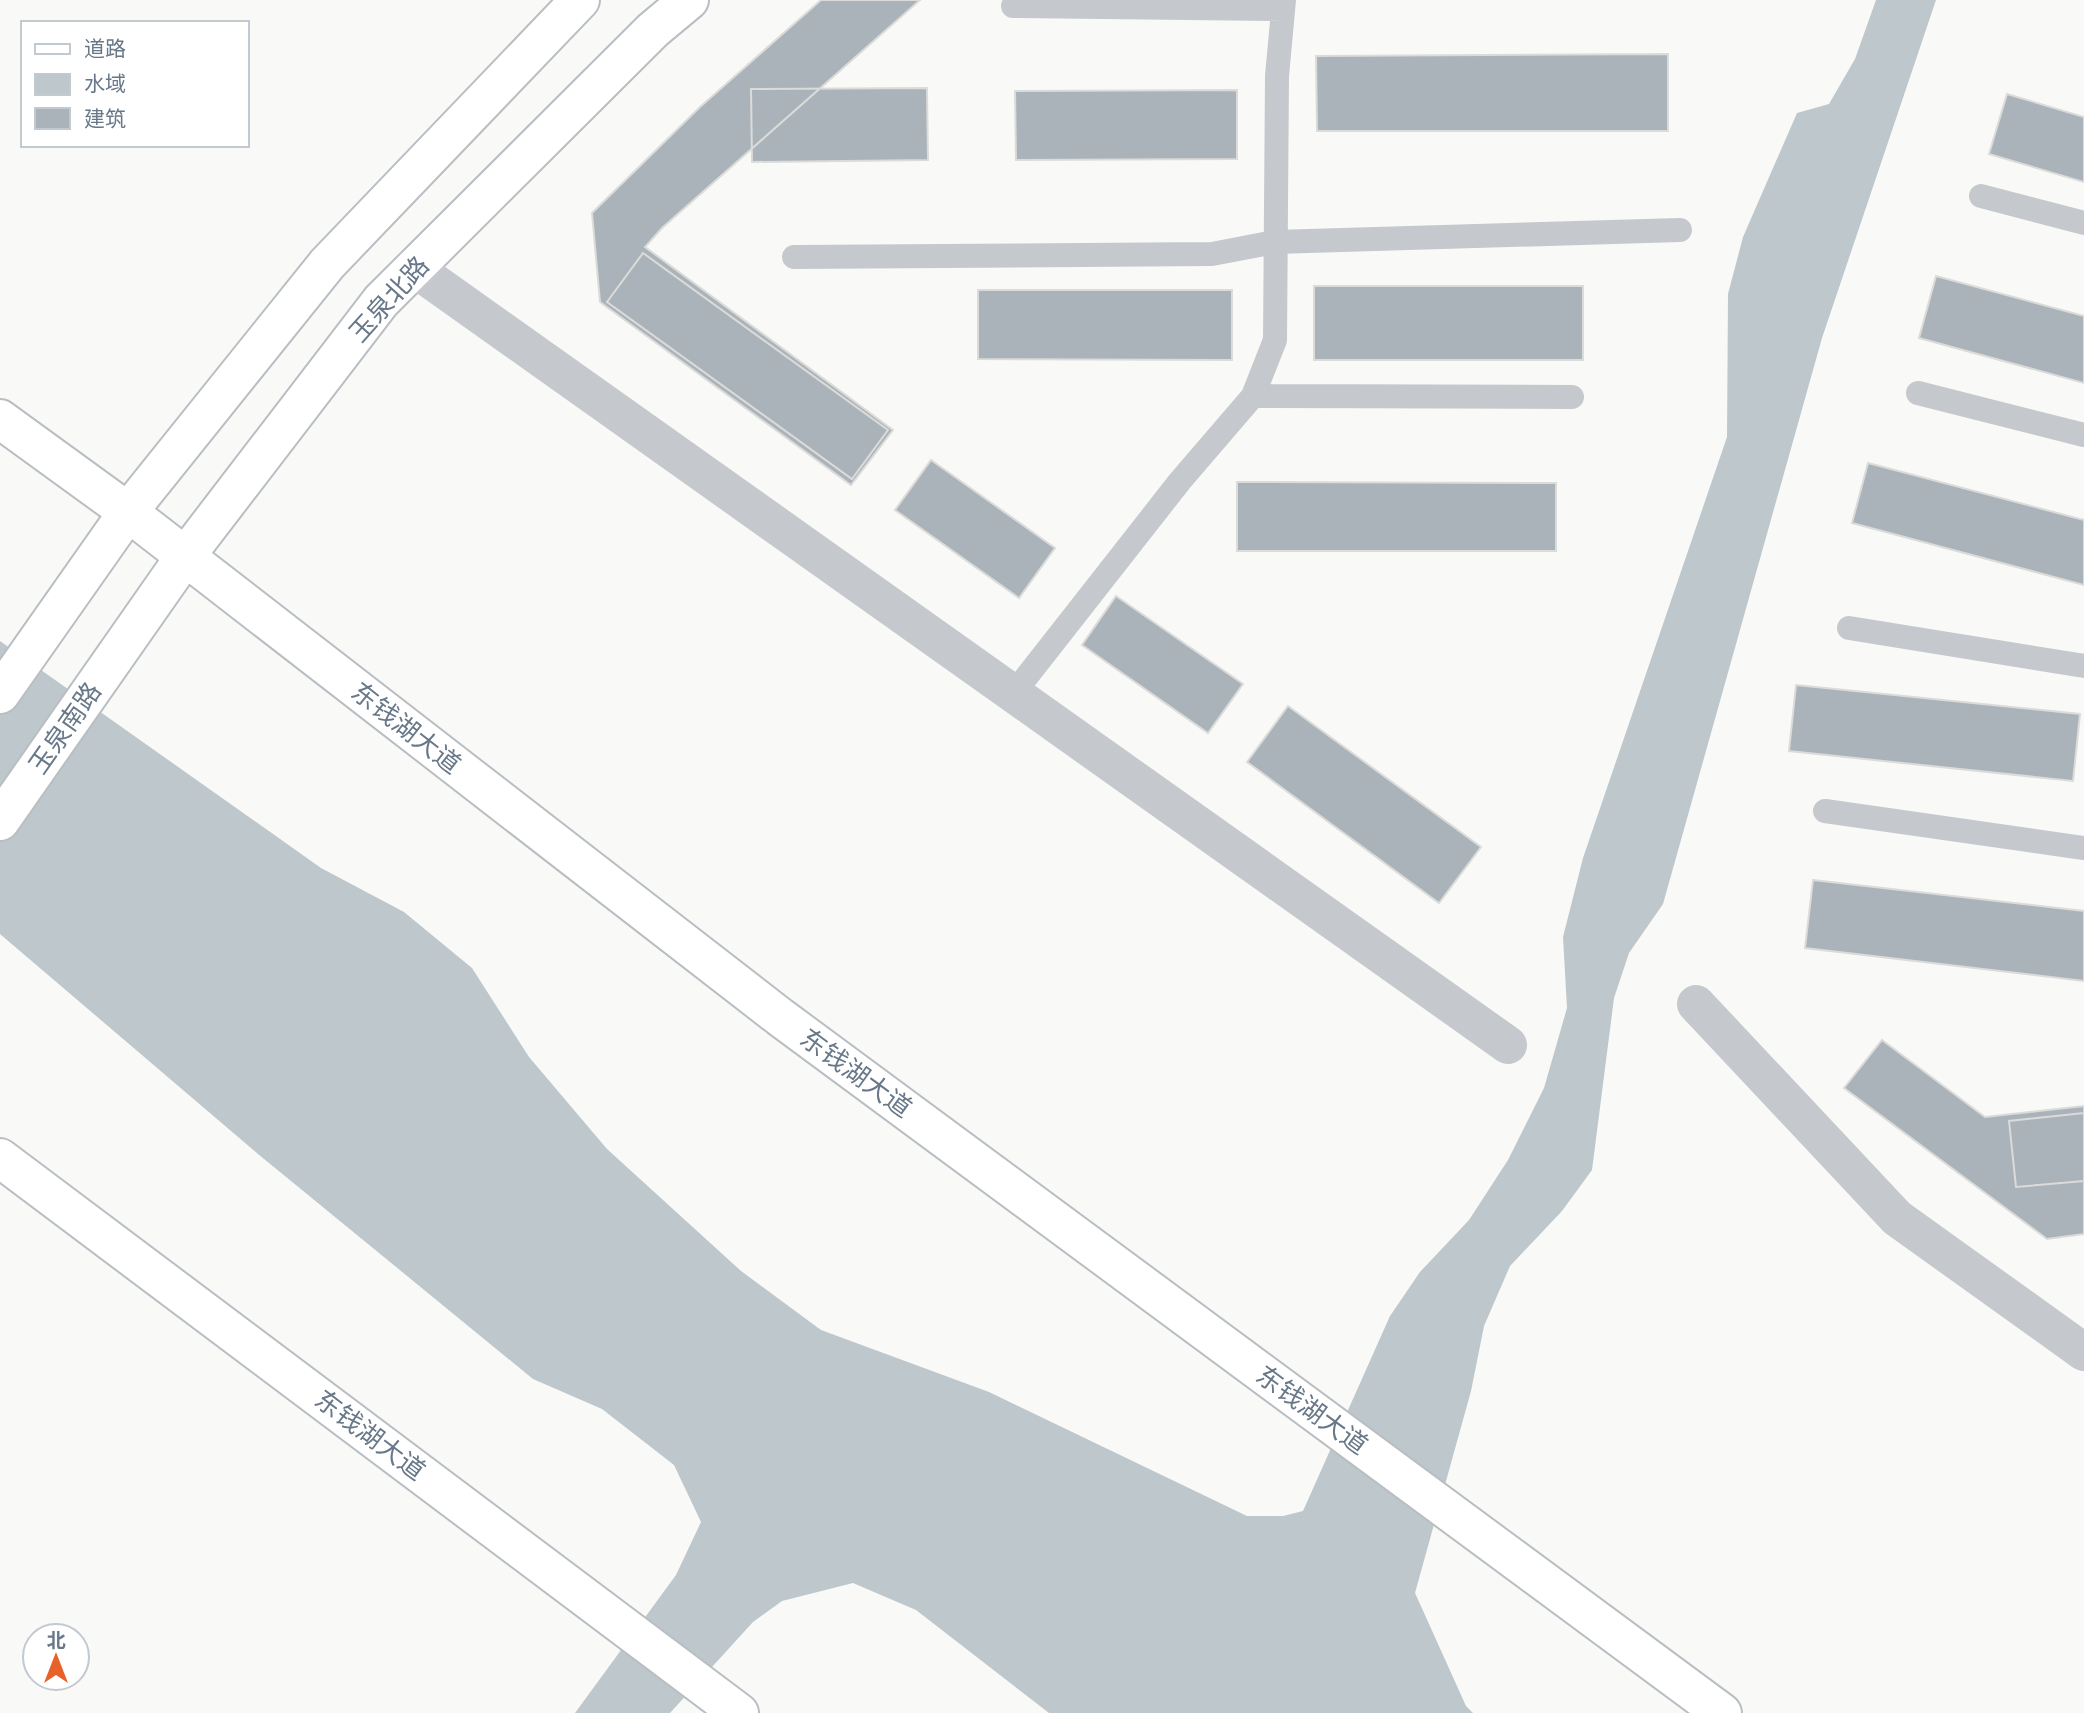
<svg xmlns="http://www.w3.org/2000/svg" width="2084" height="1713" viewBox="0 0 2084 1713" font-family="Figtree,'Noto Sans SC',sans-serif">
<rect width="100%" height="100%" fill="#f9f9f7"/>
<path fill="#bdc7cc" d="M1876,0H1936L1822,338L1663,904L1629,953L1614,998L1592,1170L1562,1211L1510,1266L1484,1326L1471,1391L1415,1593L1466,1706L1473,1713H1049L916,1610L853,1583L782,1601L753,1622L670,1713H575L676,1575L701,1522L674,1465L602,1409L533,1379L258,1154L0,934V641L321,868L404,912L472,968L529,1057L607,1149L741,1271L821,1330L989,1392L1247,1516H1283L1303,1511L1390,1316L1420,1272L1469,1220L1508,1160L1544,1088L1567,1008L1563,937L1583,858L1727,437L1728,294L1743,237L1797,113L1829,104L1855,59Z"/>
<path fill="#abb3ba" stroke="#dbdbd9" stroke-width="2" d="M821,0H920L662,228L645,247L893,430L851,485L600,302L592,213L700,107Z
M1668,54V131H1317L1316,56Z
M927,88L928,160L752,162L751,89Z
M1237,90V159L1016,160L1015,91Z
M2007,94L2084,117V182L1989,154Z
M643,253L888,430L852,479L607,302Z
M1936,276L2084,316V383L1919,338Z
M1314,286H1583V360H1314Z
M978,290H1232V360L978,359Z
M931,460L1055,548L1019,598L895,510Z
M1868,463L2084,520V585L1852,523Z
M1237,482L1556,483V551H1237Z
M1116,596L1243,684L1208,733L1082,645Z
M1796,685L2080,714L2073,781L1789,751Z
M1288,706L1481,847L1439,903L1247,762Z
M1813,880L2084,911V981L1805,948Z
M1882,1040L1985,1117L2084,1106V1234L2047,1239L1844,1088Z
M2084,1113V1181L2016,1187L2009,1121Z"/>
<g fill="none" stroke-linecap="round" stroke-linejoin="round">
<defs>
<path id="secondary" d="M0,419L128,512L780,1017L1722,1713
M0,694L128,512L327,264L580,0
M0,821L184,558L381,301L653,30L689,0
M0,1158L739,1713"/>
</defs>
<use href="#secondary" stroke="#b9bec3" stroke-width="42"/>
<path stroke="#c5c9cd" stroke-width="24" d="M1013,6L1282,9
M1981,196L2084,223
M794,257L1212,254L1275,242L1680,230
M1918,393L2084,435
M1253,396L1572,397
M1849,628L2084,666
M1013,694L1180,481L1253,396L1275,340L1277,76L1284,0
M1825,811L2084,848"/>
<path stroke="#c5c9cd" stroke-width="38" d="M414,268L1508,1045
M1696,1004L1897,1218L2084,1352"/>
<use href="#secondary" stroke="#fff" stroke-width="38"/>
</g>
<g text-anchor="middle" stroke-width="7" stroke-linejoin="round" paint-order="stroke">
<g font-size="26" fill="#687889" stroke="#fff">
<text transform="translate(389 299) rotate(-48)" y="9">玉泉北路</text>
<text transform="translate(65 728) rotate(-55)" y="9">玉泉南路</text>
<text transform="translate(406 728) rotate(38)" y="9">东钱湖大道</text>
<text transform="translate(856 1073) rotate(36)" y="9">东钱湖大道</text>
<text transform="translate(1312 1410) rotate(36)" y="9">东钱湖大道</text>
<text transform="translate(370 1435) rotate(37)" y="9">东钱湖大道</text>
</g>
</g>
<rect x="21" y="21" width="228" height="126" fill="#ffffff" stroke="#c3c9d0" stroke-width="2"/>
<rect x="35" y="44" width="35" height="10" fill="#ffffff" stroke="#c3c9d0" stroke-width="2"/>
<text x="84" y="56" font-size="21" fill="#687889">道路</text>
<rect x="35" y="74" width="35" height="21" fill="#bdc7cc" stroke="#c3c9d0" stroke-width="2"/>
<text x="84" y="91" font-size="21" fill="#687889">水域</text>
<rect x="35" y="108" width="35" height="21" fill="#abb3ba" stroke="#c3c9d0" stroke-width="2"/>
<text x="84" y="126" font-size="21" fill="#687889">建筑</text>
<g transform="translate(56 1657)"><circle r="33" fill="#ffffff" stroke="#c3c9d0" stroke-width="2"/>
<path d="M0-5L12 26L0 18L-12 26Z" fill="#e76129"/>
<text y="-10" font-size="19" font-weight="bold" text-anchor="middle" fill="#687889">北</text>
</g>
</svg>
